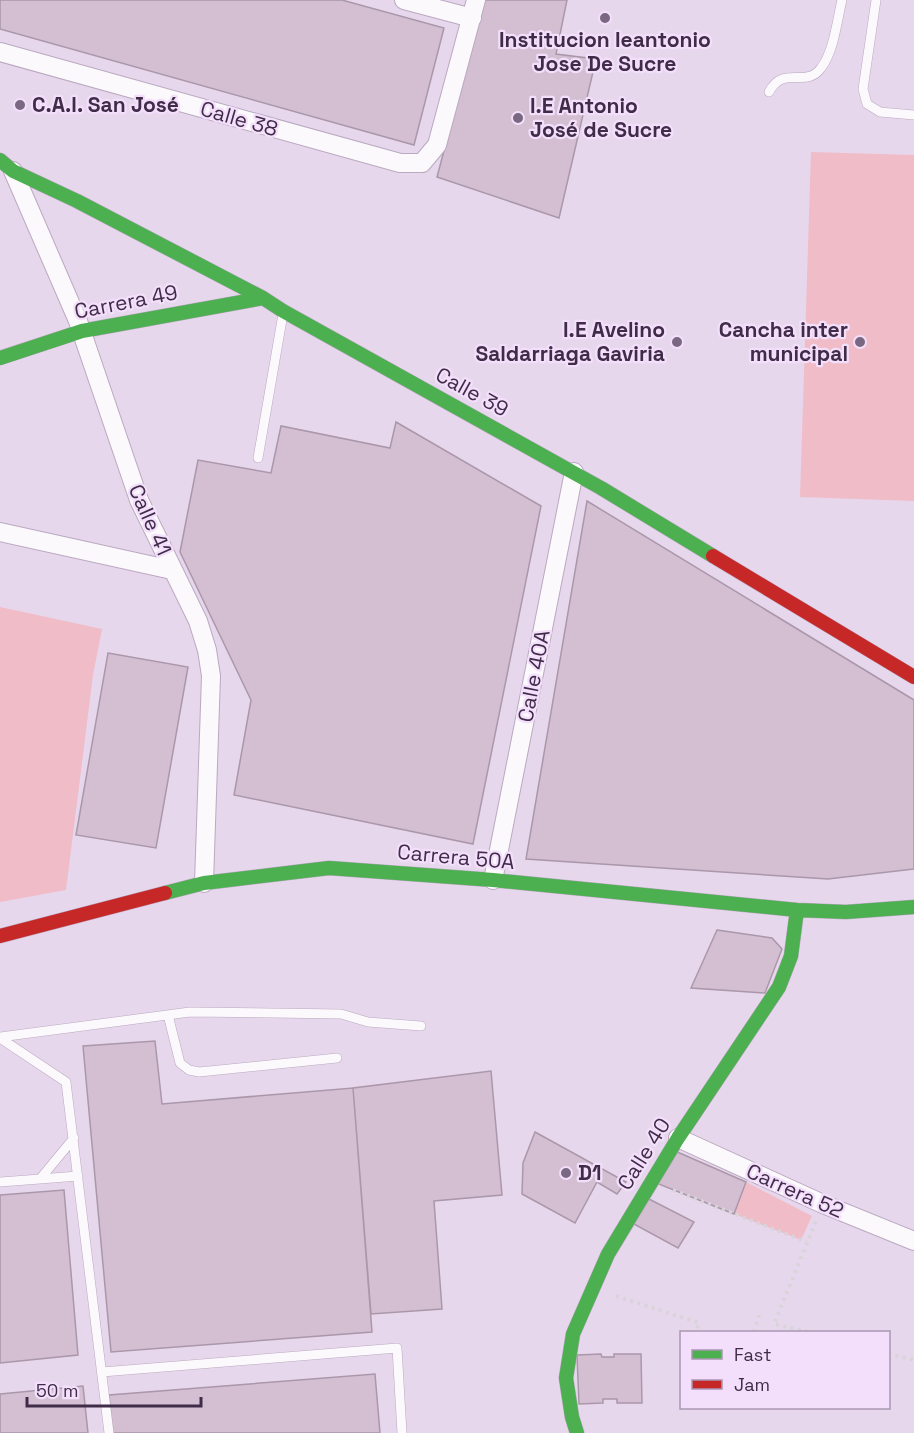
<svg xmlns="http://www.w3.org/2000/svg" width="914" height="1433" viewBox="0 0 914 1433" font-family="'Space Grotesk',sans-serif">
<rect width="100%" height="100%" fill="#e7d7ed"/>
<path fill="#f0bcc7" d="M811,152L914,155V501L800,497Z
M0,607L102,629L93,675L66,890L0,902Z
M746,1182L812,1216L801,1240L734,1214Z"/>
<path fill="#d3bed2" stroke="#ab97aa" stroke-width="1.5" d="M0,0H342L444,28L414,145L0,29Z
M484,0H567L556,54L596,59L559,218L437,177Z
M396,422L541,506L473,844L234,795L251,700L180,552L198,460L271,473L281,426L390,448Z
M587,501L914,700V869L828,879L526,859Z
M108,653L188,667L156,848L76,835Z
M717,930L772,938L782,949L765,993L691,988Z
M155,1041L162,1104L353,1088L372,1332L111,1352L83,1046Z
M491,1071L502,1195L434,1201L442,1309L371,1314L353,1088Z
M535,1132L626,1182L617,1194L597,1182L575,1223L522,1194L523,1163Z
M675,1151L746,1182L734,1214L656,1183Z
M64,1190L78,1355L0,1363V1195Z
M647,1198L694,1222L678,1248L632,1223Z
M601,1354L602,1357H614V1354H641L642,1403H617V1399H603V1403L579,1404L577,1355Z
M375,1374L380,1433H112L109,1395Z
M83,1386L88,1433H0V1394Z"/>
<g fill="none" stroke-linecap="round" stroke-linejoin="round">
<defs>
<path id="lane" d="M876,0L863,89L867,104L880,112L914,115
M769,92C784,64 806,89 821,68C834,51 837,21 842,0
M258,458L283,314
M168,1015L180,1063L189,1070L199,1072L337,1058
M0,1037L190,1012L341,1014L368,1022L421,1026
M0,1038L66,1082L109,1433
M40,1179L78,1176
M0,1182L40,1179L74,1138
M102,1372L397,1348L402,1433"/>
<path id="street" d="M404,0L472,18
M0,52L400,163H422L437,145L476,0
M13,171L78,321L139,500L198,621L207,650L211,676L204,883
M0,532L172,570
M493,880L574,472
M678,1138L823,1204L914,1241"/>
<path id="fast" d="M0,160L13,171L77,201L263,298L283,311L601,488L713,556
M0,358L82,331L263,298
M165,893L204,883L329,868L493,880L797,910L846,912L914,907
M577,1433L572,1417L566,1378L573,1334L608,1254L678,1138L779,987L791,956L797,910"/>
<path id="jam" d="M713,556L914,677
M0,936L165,893"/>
</defs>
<use href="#lane" stroke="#baa9c0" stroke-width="10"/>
<use href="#street" stroke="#baa9c0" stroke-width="20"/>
<use href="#fast" stroke="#baa9c0" stroke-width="15"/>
<use href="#jam" stroke="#baa9c0" stroke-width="15"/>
<path stroke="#d9d4da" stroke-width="4" stroke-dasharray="3 4.5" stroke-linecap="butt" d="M673,1190L807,1242
M616,1296L699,1323L696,1332
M754,1332L759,1315
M808,1332L774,1324L816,1221
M888,1354L914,1360"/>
<use href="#lane" stroke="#fbf9fc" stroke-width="9"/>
<use href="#street" stroke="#fbf9fc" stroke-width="18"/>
<use href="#fast" stroke="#4caf50" stroke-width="14"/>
<use href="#jam" stroke="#c62828" stroke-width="14"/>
</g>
<g fill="#7a6882" stroke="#f3dffb" stroke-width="2">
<circle cx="605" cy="18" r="6"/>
<circle cx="20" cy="105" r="6"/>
<circle cx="518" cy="118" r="6"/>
<circle cx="677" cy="342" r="6"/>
<circle cx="860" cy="342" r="6"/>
<circle cx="566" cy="1173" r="6"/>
</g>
<g text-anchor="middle" stroke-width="4.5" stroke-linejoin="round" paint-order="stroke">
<g font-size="21" font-weight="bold" fill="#402c48" stroke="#f3dffb" text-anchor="start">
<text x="605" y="47" text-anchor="middle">Institucion Ieantonio<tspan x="605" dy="24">Jose De Sucre</tspan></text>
<text x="32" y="112">C.A.I. San José</text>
<text x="530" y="113">I.E Antonio<tspan x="530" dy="24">José de Sucre</tspan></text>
<text x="665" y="337" text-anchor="end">I.E Avelino<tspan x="665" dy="24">Saldarriaga Gaviria</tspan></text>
<text x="848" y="337" text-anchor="end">Cancha inter<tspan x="848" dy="24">municipal</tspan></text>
<text x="578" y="1180">D1</text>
</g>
<g font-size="21" fill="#402c48" stroke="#f3dffb">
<text transform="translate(239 119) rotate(16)" y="7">Calle 38</text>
<text transform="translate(126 302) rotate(-11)" y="7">Carrera 49</text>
<text transform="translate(472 392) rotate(29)" y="7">Calle 39</text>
<text transform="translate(150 520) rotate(66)" y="7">Calle 41</text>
<text transform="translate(534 676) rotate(-79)" y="7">Calle 40A</text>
<text transform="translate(456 857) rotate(5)" y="7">Carrera 50A</text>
<text transform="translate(644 1154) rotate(-58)" y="7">Calle 40</text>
<text transform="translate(795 1191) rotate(24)" y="7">Carrera 52</text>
</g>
</g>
<rect x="680" y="1331" width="210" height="78" fill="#f3dffb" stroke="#ab97b3" stroke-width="1.5"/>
<rect x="692" y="1350" width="30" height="9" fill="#4caf50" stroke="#ab97b3" stroke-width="1.5"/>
<text x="734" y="1361" font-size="18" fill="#402c48">Fast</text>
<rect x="692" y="1380" width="30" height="9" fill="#c62828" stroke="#ab97b3" stroke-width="1.5"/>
<text x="734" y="1391" font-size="18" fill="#402c48">Jam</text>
<path d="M27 1397v9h174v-9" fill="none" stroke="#402c48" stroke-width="3"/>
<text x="36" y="1397" font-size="18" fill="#402c48" stroke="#f3dffb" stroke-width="4.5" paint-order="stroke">50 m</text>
</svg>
